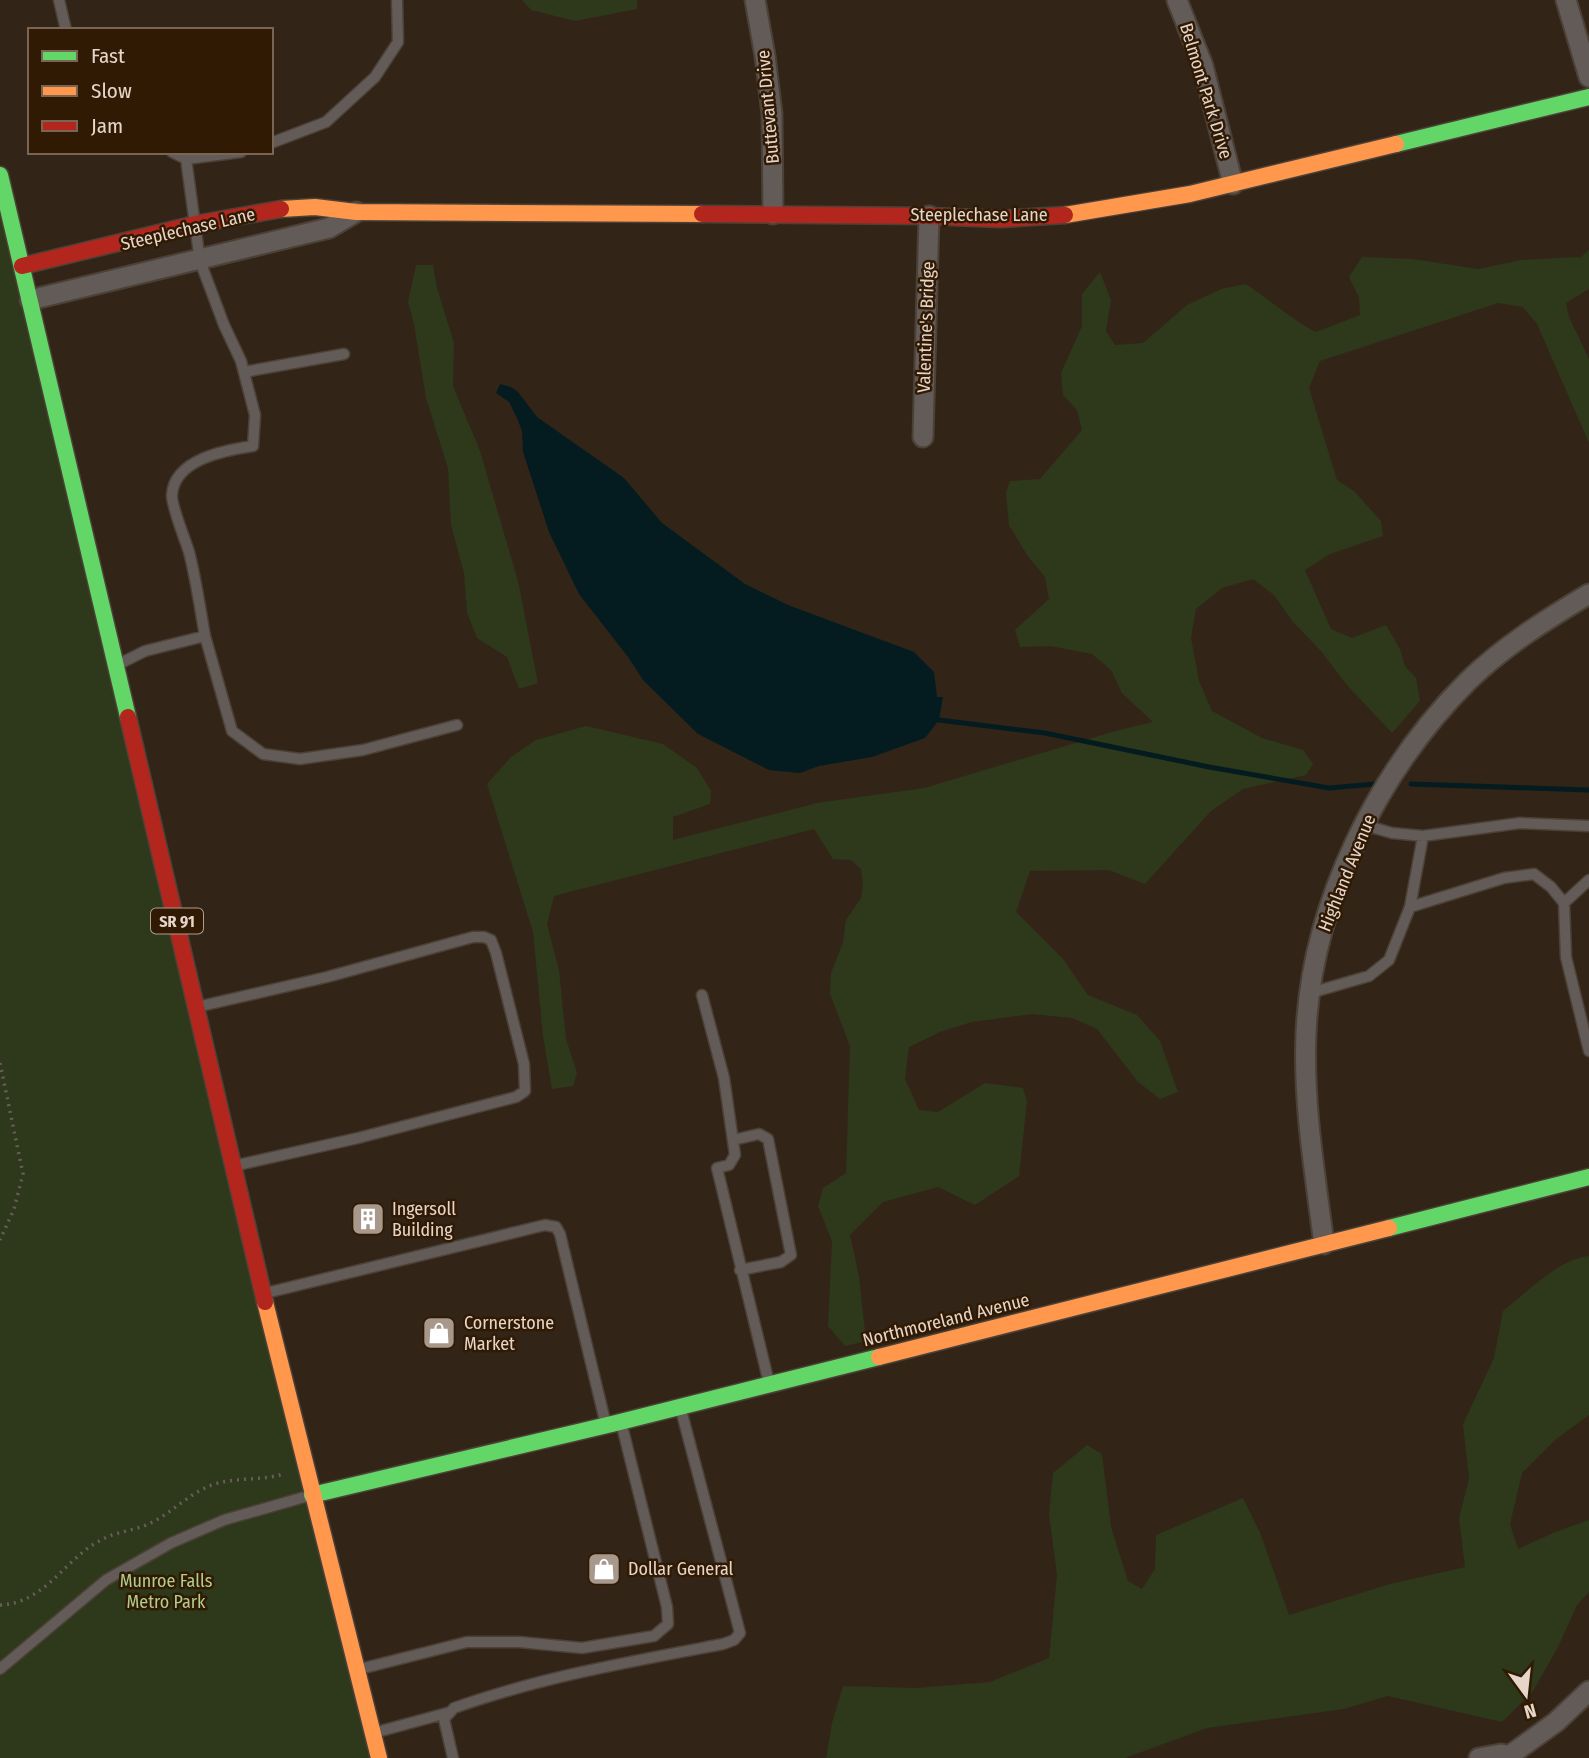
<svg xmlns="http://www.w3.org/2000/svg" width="1589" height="1758" viewBox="0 0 1589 1758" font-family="'Fira Sans Condensed',sans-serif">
<rect width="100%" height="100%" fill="#322518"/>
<path fill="#2e381a" d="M522,0H637V9L575,21L531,10Z
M0,175L379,1758H0Z
M1589,250V289L1566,303L1569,317L1589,359V443L1537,324L1523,307L1498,303L1320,361L1309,388L1337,480L1354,491L1381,521L1383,536L1330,554L1305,570L1331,629L1352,638L1386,625L1400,649L1405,666L1416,678L1420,701L1392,733L1347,685L1321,651L1293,622L1274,595L1253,579L1222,588L1196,609L1191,638L1199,681L1212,711L1262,738L1303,750L1313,764L1306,775L1243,789L1211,811L1145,884L1109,870L1030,871L1016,912L1063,959L1088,995L1137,1015L1160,1041L1178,1092L1160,1099L1138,1082L1097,1029L1072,1018L1032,1014L972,1022L940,1032L909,1047L905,1079L919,1110L938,1112L985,1083L1023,1088L1027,1101L1019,1176L975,1205L938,1187L883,1202L850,1235L859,1276L866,1341L845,1346L828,1326L832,1241L818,1206L823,1188L846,1173L850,1046L830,994L831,973L843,942L846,920L861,898L863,885L861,869L851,860L833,859L814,829L554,896L547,924L559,970L566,1039L577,1073L573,1086L552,1089L543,1036L533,932L487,784L511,757L536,740L586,726L663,744L697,768L711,791L710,804L673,817V840L817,803L924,788L1119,730L1153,722L1122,693L1111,670L1092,654L1050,646L1020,647L1015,630L1049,599L1045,577L1027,555L1009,525L1006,493L1010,481L1040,479L1082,430L1077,410L1063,395L1061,373L1082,326V294L1100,272L1111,300L1106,331L1115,345L1143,343L1187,305L1221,289L1246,284C1270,300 1291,319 1316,332L1360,315L1359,297L1349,277L1362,257L1412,259L1478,269L1521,260L1581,257Z
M416,265H433L437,288L454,343L453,386L480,451L518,581L538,683L519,689L507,657L477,638L467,612L464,573L451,525L448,468L426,398L414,324L408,302Z
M1589,1256V1415L1555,1440L1522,1473L1510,1524L1518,1549L1553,1533L1589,1520V1592L1577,1605L1558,1647L1533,1691L1502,1722L1388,1696L1344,1709L1207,1728L1125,1758H826L832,1723L843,1686L916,1688L990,1682L1049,1658L1057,1575L1049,1514L1053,1473L1087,1445L1102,1454L1111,1527L1128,1581L1142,1589L1155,1569L1156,1535L1243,1498L1261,1535L1289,1615L1390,1584L1465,1567L1459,1518L1469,1479L1463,1424L1494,1358L1503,1311C1526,1293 1560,1258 1589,1256Z"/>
<path fill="#041c20" d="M500,384L511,387L518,392L537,417L624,478L662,523L745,584L788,605L914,652L934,672L937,697H943L939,720L925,738L872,757L819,766L800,773L769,770L698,734L643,680L628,657L579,594L549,532L523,452L522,431L517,418L509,402L496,393Z"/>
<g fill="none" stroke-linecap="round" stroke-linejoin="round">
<path stroke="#041c20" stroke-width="5" d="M939,720L1045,733L1209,767L1329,788L1375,784
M1411,784L1589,790"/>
<defs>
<path id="lane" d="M59,0L66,30
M271,143L326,122L375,77L398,42L397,0
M172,152L186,159
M244,372L344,354
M205,636L232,731L263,754L300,759L363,750L457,725
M119,664L145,651L205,636C200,608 196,579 189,552C185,539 171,505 172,495C174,459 226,450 253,446L255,415L241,361L224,325L200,261L186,159L241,152
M1364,825L1392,833L1423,836L1520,823L1589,826
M1564,903L1589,880
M1410,907L1423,836
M1310,993L1369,976L1389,960L1410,907L1504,878L1534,874L1551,887L1564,903L1566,957L1589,1051
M702,995L724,1078L735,1155L729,1165L717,1168L769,1383
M201,1006L327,977L473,937H484L491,940L496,953L524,1064L525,1091L516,1097L358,1138L238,1165
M733,1140L759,1134L768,1139L791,1255L781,1262L740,1270
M266,1293L545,1225L556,1227L560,1234L606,1425
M0,1669L106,1580L171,1543L224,1520L308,1496
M360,1669L467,1642H519L582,1648L654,1636L668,1624L667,1607L622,1426
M377,1732L447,1713
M453,1758L444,1719L454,1708C541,1677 633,1661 723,1644L734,1640L740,1633L681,1410"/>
<path id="street" d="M755,0L765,56L772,114L773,214
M1177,0L1203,66L1233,184
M1566,0L1589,77
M30,300L329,228L356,212
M923,437L929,216
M1324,1244C1315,1174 1303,1104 1306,1034C1311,905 1378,770 1469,680C1504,646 1547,619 1589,594
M1479,1758L1501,1754L1509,1756L1556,1722L1589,1691"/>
<path id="fast" d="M1396,144L1589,97
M0,175L128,717
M1389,1228L1589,1177
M312,1495L616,1423L879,1357"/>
<path id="slow" d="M281,209L315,207L356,212L702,214
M1065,215L1190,194L1396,144
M265,1302L379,1758
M879,1357L1389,1228"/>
<path id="jam" d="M702,214L929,216L1000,219L1065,215
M22,266L196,224L281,209
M128,717L265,1302"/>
</defs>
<use href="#lane" stroke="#4c4137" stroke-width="13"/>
<use href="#street" stroke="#4c4137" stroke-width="23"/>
<use href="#fast" stroke="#4c4137" stroke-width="19"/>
<use href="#slow" stroke="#4c4137" stroke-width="19"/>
<use href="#jam" stroke="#4c4137" stroke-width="19"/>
<path stroke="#675e59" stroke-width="3.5" stroke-dasharray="2 5" stroke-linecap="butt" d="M0,1063L23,1174L14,1209L0,1240
M0,1605C46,1603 64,1559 101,1540C115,1532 132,1531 146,1525C171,1515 189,1492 215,1484C237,1477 261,1481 283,1474"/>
<use href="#lane" stroke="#625b57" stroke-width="10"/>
<use href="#street" stroke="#625b57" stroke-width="19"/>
<use href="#fast" stroke="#63d668" stroke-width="16"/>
<use href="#slow" stroke="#ff974d" stroke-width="16"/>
<use href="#jam" stroke="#b3261e" stroke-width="16"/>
</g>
<defs>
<symbol id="building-square" viewBox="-11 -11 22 22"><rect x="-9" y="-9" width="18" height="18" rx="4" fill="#a7988b" stroke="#311a04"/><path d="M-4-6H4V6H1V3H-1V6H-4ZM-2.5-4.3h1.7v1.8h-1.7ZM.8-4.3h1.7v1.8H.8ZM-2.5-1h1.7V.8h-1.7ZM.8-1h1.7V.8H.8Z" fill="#fff"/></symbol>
<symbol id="shop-square" viewBox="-11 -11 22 22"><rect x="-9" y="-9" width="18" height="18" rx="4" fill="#a7988b" stroke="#311a04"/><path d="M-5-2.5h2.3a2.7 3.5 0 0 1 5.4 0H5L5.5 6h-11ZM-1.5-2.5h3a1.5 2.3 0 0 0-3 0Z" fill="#fff"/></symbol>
</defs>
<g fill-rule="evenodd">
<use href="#building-square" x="349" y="1200" width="38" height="38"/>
<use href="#shop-square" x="420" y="1314" width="38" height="38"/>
<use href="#shop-square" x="585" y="1550" width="38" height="38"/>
</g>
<g text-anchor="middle" stroke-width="5" stroke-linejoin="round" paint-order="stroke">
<rect fill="#311a04" stroke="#b09e8e" stroke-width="2" x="151" y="908.5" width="52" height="25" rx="5"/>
<g font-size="16" font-weight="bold" fill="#e6d6c9">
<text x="177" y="927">SR 91</text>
</g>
<g font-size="18" fill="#e6d6c9" stroke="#311a04">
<text transform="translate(1206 91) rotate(73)" y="6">Belmont Park Drive</text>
<text transform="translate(768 107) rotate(-95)" y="6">Buttevant Drive</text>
<text x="979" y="221">Steeplechase Lane</text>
<text transform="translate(188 229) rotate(-13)" y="6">Steeplechase Lane</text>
<text transform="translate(926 327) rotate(-88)" y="6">Valentine's Bridge</text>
<text transform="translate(1347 873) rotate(-68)" y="6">Highland Avenue</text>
<text transform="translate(946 1320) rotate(-14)" y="6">Northmoreland Avenue</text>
</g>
<g font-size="18" fill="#e6d6c9" stroke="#311a04" text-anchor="start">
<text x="392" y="1215">Ingersoll<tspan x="392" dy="21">Building</tspan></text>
<text x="464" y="1329">Cornerstone<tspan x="464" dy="21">Market</tspan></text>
<text x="628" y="1575">Dollar General</text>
</g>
<g font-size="18" fill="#afcd8b" stroke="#311a04">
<text x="166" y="1587">Munroe Falls<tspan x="166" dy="21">Metro Park</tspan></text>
</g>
</g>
<rect x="28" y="28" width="245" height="126" fill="#311a04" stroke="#796553" stroke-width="2"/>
<rect x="42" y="51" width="35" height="10" fill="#63d668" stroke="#796553" stroke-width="2"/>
<text x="91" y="63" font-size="21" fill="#e6d6c9">Fast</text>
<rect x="42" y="86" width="35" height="10" fill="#ff974d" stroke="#796553" stroke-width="2"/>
<text x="91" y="98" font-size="21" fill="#e6d6c9">Slow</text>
<rect x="42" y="121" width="35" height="10" fill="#b3261e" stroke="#796553" stroke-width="2"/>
<text x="91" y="133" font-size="21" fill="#e6d6c9">Jam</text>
<g transform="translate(1526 1695) rotate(165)" stroke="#311a04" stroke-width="5" paint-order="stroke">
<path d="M0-5L12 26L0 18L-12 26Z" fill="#e6d6c9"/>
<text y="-10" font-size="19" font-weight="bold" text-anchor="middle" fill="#e6d6c9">N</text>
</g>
</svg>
